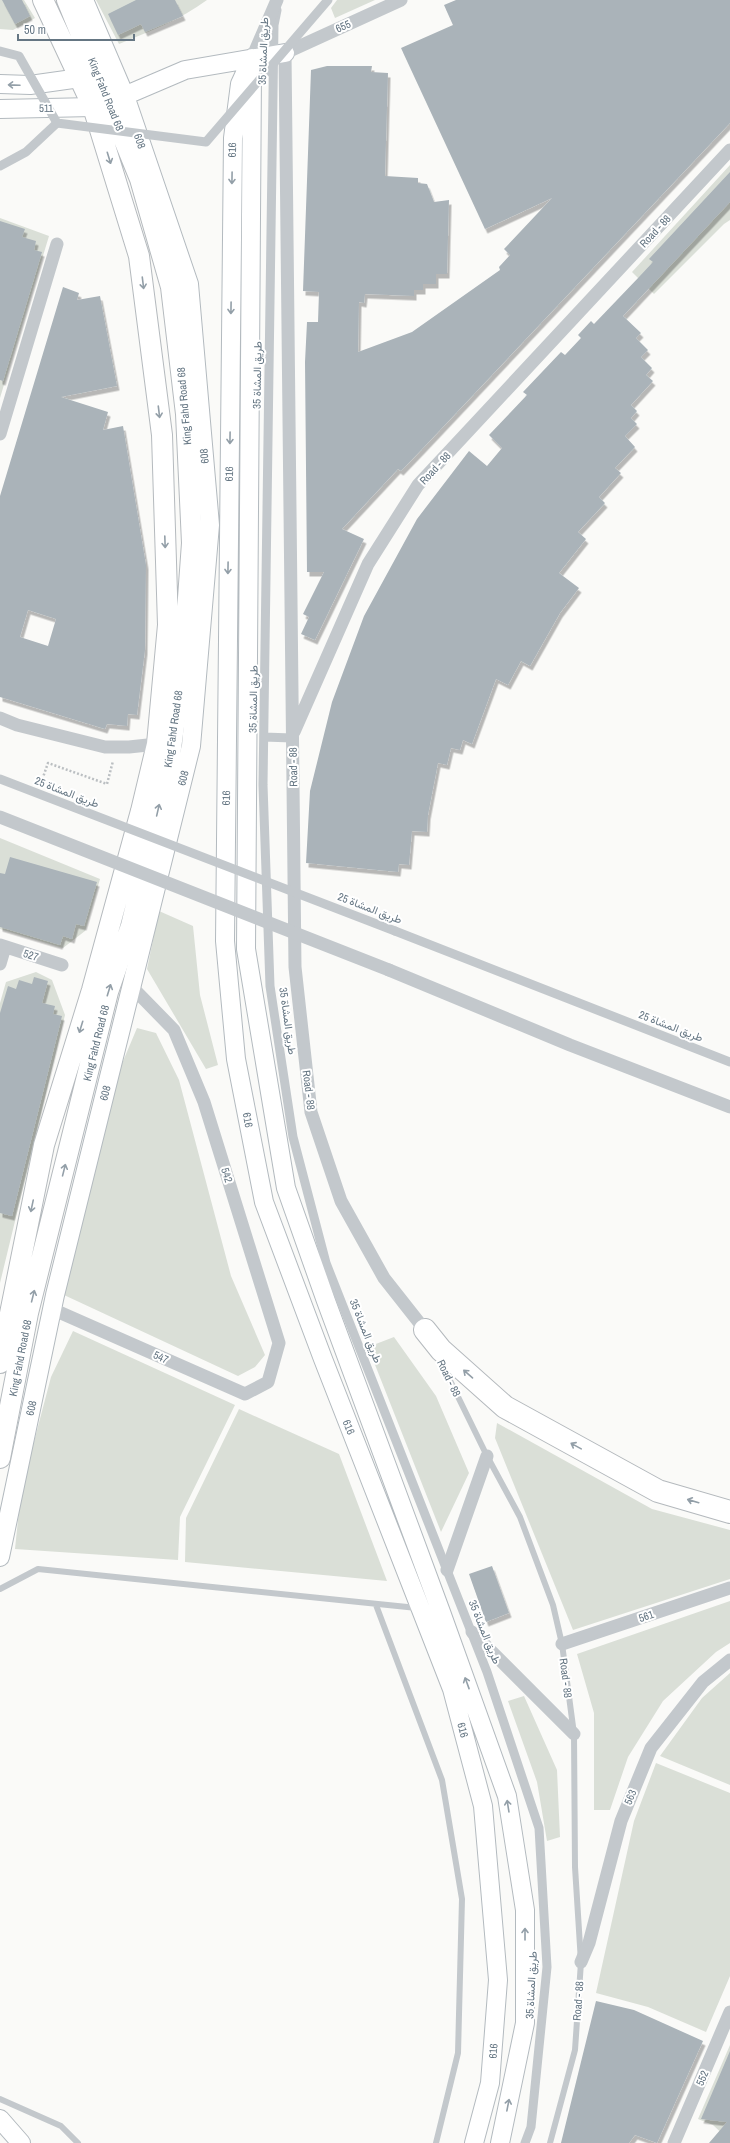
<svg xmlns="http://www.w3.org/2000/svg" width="730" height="2143" viewBox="0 0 730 2143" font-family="'Archivo Narrow',Vazirmatn,sans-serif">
<defs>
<filter id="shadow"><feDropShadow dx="2.5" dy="4.5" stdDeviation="0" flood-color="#0004"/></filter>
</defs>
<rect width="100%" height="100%" fill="#fafaf8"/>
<path fill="#dadfd7" d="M0,0H24L35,18L13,30L0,29Z
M96,0H207C180,20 150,31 119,44Z
M337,0H375L335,18L331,8Z
M730,165V220L724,224L654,294L632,272Z
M0,218L49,236L0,398Z
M0,838L100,879L85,931L63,948L0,929Z
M159,911L193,926L200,995L218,1065L206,1069L147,969Z
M36,972L52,980L65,1015L0,1283V1003L6,982Z
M137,1028L156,1033L179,1080L231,1276L265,1355L255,1367L238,1376L64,1295L121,1066Z
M73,1331L235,1405L180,1517L178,1560L15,1549L21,1491L51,1377Z
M394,1337L436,1396L469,1473L441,1532L368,1347Z
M239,1409L339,1454L387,1581L185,1562L186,1518Z
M497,1423L652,1509L730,1530V1579L573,1630L495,1438Z
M730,1601V1643L716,1652L663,1701L628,1757L610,1810H594V1713L577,1654Z
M730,1673V1785L660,1756L702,1698Z
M524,1696L557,1770L560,1837L547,1841L537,1782L508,1701Z
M656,1763L730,1793V1976L706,2032L648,2007L596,1993L634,1821Z
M730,2045V2141L713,2125L698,2119Z"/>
<path fill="#aab3b9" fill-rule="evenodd" filter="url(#shadow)" d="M2,0H22L30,16L15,24Z
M136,0H175L183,16L145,32L141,24L118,35L108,14Z
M456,0H730V123L424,447L401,471L398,469L342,529L364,539L315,640L301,634L309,617L303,614L324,572H307L305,362L307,322H318L319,292L303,291L311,70L327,66H372L371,72L388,73L385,176L418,178V183L427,184L434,202L449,200L447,274H436V284H423V290H414V296L365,294L364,303L359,302L358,352L412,332L500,270L499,267L510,255L504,249L552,198L485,229L401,48L453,25L444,5Z
M730,172V202L623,316L641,333L636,338L648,350L641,357L652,368L646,375L653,381L631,405L637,411L631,418L637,424L625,436L635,447L615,468L621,473L599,497L605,503L578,532L586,539L559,573L579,588L560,613L530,666L521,661L508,685L496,679L472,744L463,740L460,750L451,748L447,765L438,763L428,815L427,832L412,831L409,865L399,864L398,872L306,863L310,791L332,702L364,616L417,519L469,451L487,466L502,448L489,435L527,395L523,392L561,352L565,355L581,338L578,335L591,321L594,324L639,277L653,262L649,259Z
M0,221L25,229L22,237L36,241L34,250L42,252L3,381L0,380Z
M63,287L79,293L77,300L100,296L117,386L61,397L108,412L103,430L123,426L146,565L145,650L137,715L128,714L127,726L107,724L105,729L0,697V496ZM28,610L56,619L48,646L20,637Z
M10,857L97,882L84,926L76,924L72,939L63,936L60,945L0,927V873L5,874Z
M34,977L48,981L42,1003L55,1006L53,1014L62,1016L12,1216L0,1213V1013L8,986L16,989L19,980L32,984Z
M492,1566L509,1613L486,1622L469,1574Z
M596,2001L634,2010L703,2041L657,2143L635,2135L629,2143H561Z
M730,2051V2143H709L727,2122L701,2119Z"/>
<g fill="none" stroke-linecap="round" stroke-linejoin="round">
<defs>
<path id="secondary" d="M252,58L240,84L233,138L225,941L236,1059L264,1202L323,1359L452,1689L483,1806L498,1980L490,2083L474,2143
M252,71L246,949L286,1188L326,1301L441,1612L507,1796L525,1910V2023L500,2143
M0,84L30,85L80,78
M0,109L93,107L103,105L185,70L285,53
M0,1557L55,1295L191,746L210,525L189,284L125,96L84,0
M0,2119L21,2143"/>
<path id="primary" d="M0,1363L44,1145L92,990L141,811L157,744L168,625L162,435L139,256L93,107L43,0
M0,1458L28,1313L108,992L131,926L168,770L184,653L192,543L186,414L171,287L140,179L67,0"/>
<path id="motorway" d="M425,1330L441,1350L505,1407L658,1491L730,1512"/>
</defs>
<use href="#secondary" stroke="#b3babf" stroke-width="20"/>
<use href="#primary" stroke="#b5babe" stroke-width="22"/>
<use href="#motorway" stroke="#b4b9bd" stroke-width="24"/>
<path stroke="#bbbfc2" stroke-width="2.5" stroke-dasharray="2 2" stroke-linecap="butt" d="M41,783L48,763L107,784L113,761"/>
<path stroke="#c3c8cc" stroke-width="6" d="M440,1360L487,1456L520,1517L553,1605L562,1644L574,1734L575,1867L581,1962L575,2050L550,2143
M0,1589L38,1569L417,1608
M376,1605L442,1780L462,1899L458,2053L436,2143
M0,2099L61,2126L78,2143"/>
<path stroke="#c3c8cc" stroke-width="9" d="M277,10L274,25L263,785L270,986L293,1137L326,1263L487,1672L539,1828L547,1967L531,2127L525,2143
M0,166L26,152L57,123
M264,737L292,738
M395,931L730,1062"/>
<path stroke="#c3c8cc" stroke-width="13" d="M401,0L285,53L295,967L311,1112L341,1201L384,1278L425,1330
M252,58L277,0
M0,434L57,244
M0,718L17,725L105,747H129L157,744
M294,732L368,564L418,485L730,150
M0,945L62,965
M0,964L5,947
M389,970L570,1045L730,1107
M52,1309L245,1394L268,1382L279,1343L204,1102L174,1030L131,986
M447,1570L487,1456
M472,1632L574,1734
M562,1644L730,1588
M581,1962L589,1943L621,1821L651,1748L703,1682L730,1660
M674,2143L730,2012"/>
<use href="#secondary" stroke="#fff" stroke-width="18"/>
<use href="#primary" stroke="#fff" stroke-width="20"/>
<use href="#motorway" stroke="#fff" stroke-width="22"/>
<path stroke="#c3c8cc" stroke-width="9" d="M0,51L19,56L57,123L206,142L328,0
M0,779L395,931"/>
<path stroke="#c3c8cc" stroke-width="13" d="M0,817L389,970"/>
</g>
<defs><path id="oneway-shaft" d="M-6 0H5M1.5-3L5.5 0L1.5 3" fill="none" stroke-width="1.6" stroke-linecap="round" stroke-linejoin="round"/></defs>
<g stroke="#939fa8">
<use href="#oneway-shaft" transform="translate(14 85) rotate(-178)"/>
<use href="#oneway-shaft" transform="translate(109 158) rotate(73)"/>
<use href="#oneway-shaft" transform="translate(232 178) rotate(91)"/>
<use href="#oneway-shaft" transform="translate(143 283) rotate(83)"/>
<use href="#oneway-shaft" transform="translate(231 308) rotate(91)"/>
<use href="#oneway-shaft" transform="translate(159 412) rotate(83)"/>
<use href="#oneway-shaft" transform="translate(230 438) rotate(91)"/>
<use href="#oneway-shaft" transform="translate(165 542) rotate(88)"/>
<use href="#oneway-shaft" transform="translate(228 568) rotate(91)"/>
<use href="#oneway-shaft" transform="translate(158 810) rotate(-77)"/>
<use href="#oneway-shaft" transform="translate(109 990) rotate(-73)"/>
<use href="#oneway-shaft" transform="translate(81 1027) rotate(107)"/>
<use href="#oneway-shaft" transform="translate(64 1170) rotate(-76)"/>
<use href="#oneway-shaft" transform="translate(32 1206) rotate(102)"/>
<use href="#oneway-shaft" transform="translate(33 1296) rotate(-76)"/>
<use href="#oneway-shaft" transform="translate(468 1374) rotate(-139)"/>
<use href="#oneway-shaft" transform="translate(576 1446) rotate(-151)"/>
<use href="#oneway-shaft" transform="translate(693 1501) rotate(-164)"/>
<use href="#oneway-shaft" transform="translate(467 1683) rotate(-110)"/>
<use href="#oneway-shaft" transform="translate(508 1806) rotate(-99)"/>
<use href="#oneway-shaft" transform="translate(525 1934) rotate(-90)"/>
<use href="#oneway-shaft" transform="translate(508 2105) rotate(-79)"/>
</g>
<g text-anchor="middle" stroke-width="4" stroke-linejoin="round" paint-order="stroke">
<g font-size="11" fill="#657683" stroke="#fff">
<text transform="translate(343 26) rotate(-24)" y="4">655</text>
<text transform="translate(263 51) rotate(-88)" y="4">طريق المشاة 35</text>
<text transform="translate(106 94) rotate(68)" y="4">King Fahd Road 68</text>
<text transform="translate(46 108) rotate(-1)" y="4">511</text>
<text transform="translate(140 141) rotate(71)" y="4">608</text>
<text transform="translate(232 150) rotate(-89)" y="4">616</text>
<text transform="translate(655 231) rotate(-47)" y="4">Road - 88</text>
<text transform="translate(257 375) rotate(-89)" y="4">طريق المشاة 35</text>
<text transform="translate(184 406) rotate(-95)" y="4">King Fahd Road 68</text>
<text transform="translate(204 456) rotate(-95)" y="4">608</text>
<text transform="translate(435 468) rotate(-47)" y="4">Road - 88</text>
<text transform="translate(229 474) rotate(-89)" y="4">616</text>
<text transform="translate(253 699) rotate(-89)" y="4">طريق المشاة 35</text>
<text transform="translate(173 729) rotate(-82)" y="4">King Fahd Road 68</text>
<text transform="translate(293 767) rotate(-91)" y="4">Road - 88</text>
<text transform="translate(183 778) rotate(-76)" y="4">608</text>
<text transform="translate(67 792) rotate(21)" y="4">طريق المشاة 25</text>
<text transform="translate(226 798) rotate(-89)" y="4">616</text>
<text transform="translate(370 908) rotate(21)" y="4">طريق المشاة 25</text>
<text transform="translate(31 955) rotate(18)" y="4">527</text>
<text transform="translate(288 1021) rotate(82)" y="4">طريق المشاة 35</text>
<text transform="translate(671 1026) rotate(21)" y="4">طريق المشاة 25</text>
<text transform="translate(96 1043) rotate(-76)" y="4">King Fahd Road 68</text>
<text transform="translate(309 1090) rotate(83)" y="4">Road - 88</text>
<text transform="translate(105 1093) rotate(-76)" y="4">608</text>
<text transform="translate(248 1120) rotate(79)" y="4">616</text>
<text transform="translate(227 1175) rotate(73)" y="4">542</text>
<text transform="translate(366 1331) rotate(68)" y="4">طريق المشاة 35</text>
<text transform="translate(161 1357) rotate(24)" y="4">547</text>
<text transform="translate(20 1358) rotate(-79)" y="4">King Fahd Road 68</text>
<text transform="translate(449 1378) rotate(64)" y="4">Road - 88</text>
<text transform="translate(31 1408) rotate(-78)" y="4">608</text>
<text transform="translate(349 1427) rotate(69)" y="4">616</text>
<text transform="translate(646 1616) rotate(-19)" y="4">561</text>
<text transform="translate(485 1632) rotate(68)" y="4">طريق المشاة 35</text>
<text transform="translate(566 1678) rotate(83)" y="4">Road - 88</text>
<text transform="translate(463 1730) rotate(75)" y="4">616</text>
<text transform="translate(630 1797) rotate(-68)" y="4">563</text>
<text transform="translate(531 1985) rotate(-87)" y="4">طريق المشاة 35</text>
<text transform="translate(578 2001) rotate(-86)" y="4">Road - 88</text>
<text transform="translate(493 2051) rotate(-86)" y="4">616</text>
<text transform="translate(702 2078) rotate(-67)" y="4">552</text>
</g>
</g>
<path d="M18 34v6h116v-6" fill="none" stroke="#657683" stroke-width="2"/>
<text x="24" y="34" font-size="12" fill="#657683" stroke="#ffffff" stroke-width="3" paint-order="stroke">50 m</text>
</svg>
